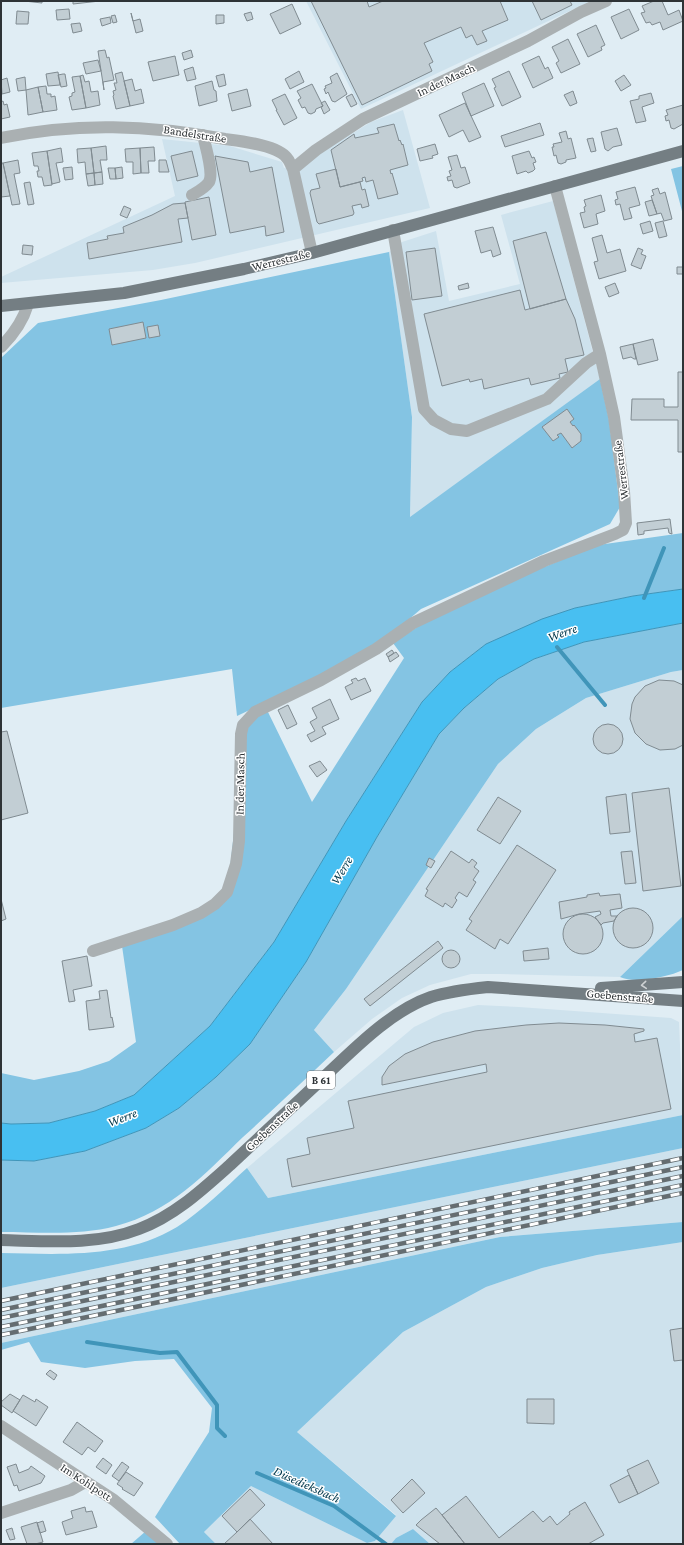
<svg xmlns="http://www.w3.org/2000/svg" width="684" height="1545" viewBox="0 0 684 1545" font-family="'Crimson Pro',serif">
<rect width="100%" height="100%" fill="#e0edf4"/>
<path fill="#cee2ed" d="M306,1H591L361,109Z
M403,110L430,208L195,263L153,270L1,283V277L175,196L162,139L230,146L282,162L284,168L303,164L371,122Z
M553,201L600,379L410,518L412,417L389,252L402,242L436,231L449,301L520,284L501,215Z
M683,670V916L620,977L500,974H471L430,985L402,998L372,1019L334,1052L314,1030L346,989L498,764L536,729L586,698L671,672Z
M478,1005L519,1007L671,1018L679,1022L683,1115L268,1198L247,1168L414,1027L443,1013Z
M683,1148V1222L500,1237L1,1343V1288Z
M683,1242V1544H430L413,1529L396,1538L391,1544H216L204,1532L251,1486L367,1543L375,1541L396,1515L297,1432L403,1332L486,1287L542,1268L597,1255Z"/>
<path fill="#84c4e3" d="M683,166V215L671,169Z
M389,252L412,417L410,517L600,379L609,420L620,507L610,524L421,609L387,638L322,676L237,716L232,669L1,708V358L38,323L161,300Z
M683,533V589L633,596L575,608L486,644L450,672L422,702L346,821L274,942L210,1026L134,1095L95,1111L49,1123L11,1124L1,1123V1073L34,1080L79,1071L109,1061L136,1042L122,946L227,896L245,732L248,722L267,710L312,802L404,658L393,643L431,618L488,590L598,545Z
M683,623V670L671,672L586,698L536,729L498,764L346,989L314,1030L334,1052C304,1080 274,1109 243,1137C204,1175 170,1212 116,1226C78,1236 39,1232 1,1232V1160L34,1161L85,1151L146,1128L179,1108L216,1077L250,1044L306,962L377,837L439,734L464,708L498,679L534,659L584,642Z
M683,916V970C668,977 635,984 620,977Z
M683,1115V1148L1,1288V1253C60,1254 124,1259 177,1227C202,1211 225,1188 247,1168L268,1198Z
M683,1222V1242L597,1255L542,1268L486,1287L403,1332L297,1432L396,1516L375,1541L367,1543L251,1486L204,1532L216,1544H180L155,1517L209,1432L212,1408L174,1359L135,1361L85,1368L41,1362L29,1342L1,1350V1343L500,1237Z
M413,1529L430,1544H391L396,1538Z
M146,1531L158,1544H131Z"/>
<path fill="#48bff1" stroke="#4095b9" d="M683,589V623L584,642L534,659L498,679L464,708L439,734L377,837L306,962L250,1044L216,1077L179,1108L146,1128L85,1151L34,1161L1,1160V1123L11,1124L49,1123L95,1111L134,1095L210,1026L274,942L346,821L422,702L450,672L486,644L542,619L575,608L633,596Z"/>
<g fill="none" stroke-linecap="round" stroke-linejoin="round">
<path stroke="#4095b9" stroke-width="4" d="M644,598L664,548
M557,647L605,705
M87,1342L160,1353L177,1352L217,1405V1428L225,1436
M257,1473L334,1506L386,1544"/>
</g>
<path fill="#c2ced4" stroke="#808b91" d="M24,1H42V3Z
M73,1H100L73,4Z
M311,1H367L369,7L383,1H500L508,20L482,31L487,41L477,45L472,35L466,38L461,27L424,43L433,62L429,64L432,71L362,105Z
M532,1H570L572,5L541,20Z
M654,1H662L668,15L679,10L683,21L663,30L660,22L652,25L650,22L646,23L641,13L645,12L642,6Z
M292,4L301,24L280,34L270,14Z
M69,9L70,19L57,20L56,10Z
M629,9L639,30L621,39L611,17Z
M17,11L29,12L28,24H16Z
M251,12L253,19L247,21L244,14Z
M131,13L133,21L140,19L143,31L136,33Z
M115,15L117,22L113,23L111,16Z
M216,15H224V23L216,24Z
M110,17L111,23L102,26L100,19Z
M80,23L82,31L73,33L71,24Z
M596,25L605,45L601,47L602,50L588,57L577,34Z
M568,39L580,64L561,73L556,63L559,61L552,47Z
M105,50L107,58L109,57L114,80L103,82L104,90L98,51Z
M191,50L193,57L184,60L182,53Z
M175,56L179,75L153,81L148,62Z
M539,56L545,69L548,67L553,78L533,88L522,64Z
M98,60L101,71L86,74L83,63Z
M193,67L196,79L187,81L184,70Z
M299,71L304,82L290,89L285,79Z
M509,71L521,97L502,106L494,88L496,87L492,79Z
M58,72L60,85L48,86L46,74Z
M122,72L130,106L116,109L113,96L114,95L113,91L116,90L114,83H117L115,74Z
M337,73L347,94L335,102L332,101L328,92L326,94L324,89L326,88L325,86L332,83L330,77Z
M63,74H65L67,86L61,87L58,75Z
M224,74L226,85L219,87L216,76Z
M83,75L85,82L89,81L91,92L98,91L100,105L86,108L80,76Z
M624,75L631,85L621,91L615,81Z
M80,76L86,108L72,110L69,97L72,96V93L75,92L72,77Z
M25,77L26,90L18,91L16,79Z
M7,78L10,92L2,94L1,80Z
M132,79L135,91L141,89L144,103L130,106L124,81Z
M212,81L214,90L216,91L217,101L199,106L195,86Z
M484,83L494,106L471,116L462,93Z
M312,84L323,106L316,109L315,112L311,114L308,113L305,107L302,108L298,100L301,98L297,91Z
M46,86L47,94H51V97L55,96L57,110L43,112L38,87Z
M38,87L43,112L28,115L26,90Z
M247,89L251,106L232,111L228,94Z
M573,91L577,103L570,106L564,95Z
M651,93L654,103L642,107L646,121L636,123L630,101L639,99V96Z
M285,94L297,118L284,125L276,110H277L272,100Z
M352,94L357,104L351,107L346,97Z
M3,101L4,105L7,104L10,117L1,119V102Z
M325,101L330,110L324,114L321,107L323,106L321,103Z
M465,103L481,137L469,142L463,130L449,137L439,115Z
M683,105V124L674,129L671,128L669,120L666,121L665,116L668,115L666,110Z
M540,123L544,135L505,147L501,136Z
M394,124L399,141L400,140L402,145L403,144L408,165L390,170L391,174L392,173L398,194L378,199L373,180L366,182L365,177L362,178L363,181L340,187L331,150L354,134L355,138L379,133L377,128Z
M617,128L622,145L613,147L608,151L605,149L601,132Z
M566,131L568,139L571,138L576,158L566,160V162L561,164L558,163L556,155L554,156L552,147H554L553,144L562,142L559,133Z
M593,138L596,151L591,152L587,139Z
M435,144L438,154L432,156L433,158L420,161L417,149Z
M106,146L107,160H100L102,172L94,173L91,148Z
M154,147L155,161H148L149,173H141L140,148Z
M61,148L63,162L56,163L60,182L52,184L47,151Z
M91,148L94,173L86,174L85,162L78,163L77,149Z
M140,148L141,173L133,174V162H126L125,149Z
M47,151L52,185L44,186L42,177H38L37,171H39L38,166H34L32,153Z
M192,151L198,176L177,181L171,156Z
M529,151L532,158L534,157L536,162L533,163L535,169L533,171L528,173L526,171L517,174L512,156Z
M457,155L461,168L465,167L470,183L457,188L454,187L452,180L448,181L447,177L451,176L449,171L452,170L448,157Z
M215,156L248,162L250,172L272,167L284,232L266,236L265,226L230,233Z
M18,160L20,173L14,174L20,204L12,205L3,163Z
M159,160H166L169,172H159Z
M1,163H3L10,196L1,197Z
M72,167L73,179L65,180L63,168Z
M122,167L123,178L116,179L115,168Z
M108,168H115L116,179H110Z
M336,169L340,187L360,182L362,190L365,189L369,206L362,208L361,204L352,206L354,213L353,215L319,224L317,222L310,193L311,190L320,188L316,174Z
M102,172L103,184L95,185L94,173Z
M94,173L95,185L88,186L86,174Z
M30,182L34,204L28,205L24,183Z
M635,187L640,205L629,208L632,218L624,220L620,204L616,205L615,200L618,199L616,192Z
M658,188L660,194L665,192L672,219L664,221L661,213L657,214L651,196L654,195L652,190Z
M601,195L605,211L596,214L598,224L584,228L580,213L585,212L584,207L586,206L584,200Z
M209,197L216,235L192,240L185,202Z
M652,200L657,214L649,216L645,202Z
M185,203L188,218L178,219L182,242L89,259L87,243L108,239L107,236L124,233L123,227L152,215L173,204Z
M124,206L131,209L127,218L120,215Z
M650,221L653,231L643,234L640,224Z
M663,221L667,236L659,238L655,223Z
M493,227L501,254L493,257L491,250L481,253L475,231Z
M546,232L566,299L530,309L513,241Z
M602,235L607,253L620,249L626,271L599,279L594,262L598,261L592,238Z
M23,245L33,246L32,255L22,254Z
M435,248L442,296L412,300L406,252Z
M638,248L643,250L641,254L646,256L641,269L631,265Z
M677,267H683V274H677Z
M468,283L469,288L459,290L458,286Z
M615,283L619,293L609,297L605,287Z
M520,290L525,310L566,299L575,319L584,355L565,359L568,372L559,374L560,378L531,385L529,378L484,389L482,379L470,382L469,379L442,386L424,314Z
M143,322L146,338L112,345L109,329Z
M158,325L160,336L149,338L147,327Z
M653,339L658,360L638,365L633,344Z
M633,344L636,359H634L631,357L623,359L620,347Z
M678,372H683V452H678V420H631L632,399H664V407H678Z
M567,409L574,419L570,422L573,426L574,425L581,434V441L572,448L561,433L557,435L559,437L553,441L542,427Z
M670,519L672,534L669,533L668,528L644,531V534L638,535L637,523Z
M392,650L394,653L388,657L386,654Z
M396,652L399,656L390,662L388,657Z
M356,678L358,681L365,678L371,691L351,700L345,687L353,683L351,680Z
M659,680L674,681L683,685V745L675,749L660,750L646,744L635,733L630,719L632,704L635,697L645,686Z
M330,699L339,719L322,727L326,734L311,742L307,735L315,731L310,722L317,718L312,708Z
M288,705L297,724L287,729L278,710Z
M593 739a15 15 0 1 1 30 0a15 15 0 1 1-30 0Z
M7,731L28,813L1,820V732Z
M320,761L327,770L317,777L309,766Z
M669,788L681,886L643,891L632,793Z
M626,794L630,832L610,834L606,797Z
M498,797L521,811L500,844L477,830Z
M517,845L556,870L508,944L500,939L495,949L466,930L472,921L469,919Z
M451,851L469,863L472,859L477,863L474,867L479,871L473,880L476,882L467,897L459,892L455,898L457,900L452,908L445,903L443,907L425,896L428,890L426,889Z
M632,851L636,883L625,884L621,852Z
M429,858L435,861L431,868L426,865Z
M599,893L600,896L620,894L622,908L610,910L611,916H617L614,921L603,923L601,925L595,917L601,914L600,911L579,914L561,919L559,902L587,897V895Z
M1,899L6,919L1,921Z
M613 928a20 20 0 1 1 40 0a20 20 0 1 1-40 0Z
M563 934a20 20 0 1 1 40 0a20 20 0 1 1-40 0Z
M438,941L443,948L370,1006L364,999Z
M548,948L549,959L524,961L523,951Z
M442 959a9 9 0 1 1 18 0a9 9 0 1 1-18 0Z
M87,956L92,986L73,990L75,1001L69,1002L62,961Z
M107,990L111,1018L112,1017L114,1027L89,1030L86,1001L100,999L99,991Z
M559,1023L605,1025L644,1029V1031L634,1034L635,1042L657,1038L671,1109L292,1187L287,1159L310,1154L307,1138L354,1128L348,1101L487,1072L486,1064L382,1085V1077L389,1066L405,1054L433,1042L475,1031L526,1025Z
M683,1328V1360L674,1361L670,1330Z
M50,1370L57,1375L54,1380L46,1374Z
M10,1394L20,1400L12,1413L1,1405V1402Z
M23,1395L35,1402L36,1399L48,1407L36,1426L13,1411Z
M527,1399H554V1424L527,1423Z
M77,1422L103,1441L95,1452L88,1447L82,1455L63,1442Z
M103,1458L112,1465L106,1474L96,1467Z
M648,1460L659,1483L638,1494L627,1470Z
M122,1462L129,1467L119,1481L112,1476Z
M16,1464L19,1473L29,1469L31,1466L45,1476L41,1483L19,1491L17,1485L14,1486L7,1467Z
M126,1472L143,1483L134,1496L122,1489L123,1488L117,1484Z
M629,1475L638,1494L619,1503L610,1485Z
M412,1479L425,1493L403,1513L391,1500Z
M250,1489L265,1505L237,1532L222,1516Z
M466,1496L499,1538L533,1511L543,1522L550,1516L557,1525L570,1514L569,1512L585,1502L604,1535L588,1544H465L442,1515Z
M85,1507L86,1512L92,1511L97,1527L66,1535L62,1522L73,1518L71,1511Z
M436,1508L442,1515L465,1544H440L416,1525L421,1520Z
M250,1519L273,1544H224L237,1532Z
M43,1521L46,1531L40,1533L37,1523Z
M37,1522L43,1542L35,1544H27L21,1527Z
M12,1528L15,1539L10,1540L6,1530Z"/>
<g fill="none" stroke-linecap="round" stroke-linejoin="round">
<path stroke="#aab0b2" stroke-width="12" d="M1,138C77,122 149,125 225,139C240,141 278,145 287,158C290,161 291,166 293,169L312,253
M293,169L316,150L363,119L528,41L581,12L606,1
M192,195C199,191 205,188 209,182C214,173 205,145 203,135
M393,230L424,409L434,420L451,429L467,431L547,399L586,363L600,354
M1,347C14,334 23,321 28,304
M93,951L173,925L201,913L215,904L227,892L236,864L239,841L241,734L243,725L255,712L321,680L376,649L413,623L544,561L615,534L623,530L626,523L624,491L614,417L600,354L555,186
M1,1426L114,1500L167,1544
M1,1513L71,1490L85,1482"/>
<path stroke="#747e83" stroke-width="12" d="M1,306L124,293L244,269L312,253L683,151
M601,988L683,982
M1,1240C46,1241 96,1246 139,1229C174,1216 202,1190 230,1165C260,1137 290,1109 321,1080C352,1051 390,1011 431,997C450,991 469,989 488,987L683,1001"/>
<defs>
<path id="rail" d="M1,1301L683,1158
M1,1310L683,1167
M1,1318L683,1176
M1,1327L683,1185
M1,1335L683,1193"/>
</defs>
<use href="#rail" stroke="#656d71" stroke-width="4.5"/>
<use href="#rail" stroke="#fff" stroke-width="3" stroke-dasharray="9" stroke-linecap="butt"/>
</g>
<defs><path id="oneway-chevron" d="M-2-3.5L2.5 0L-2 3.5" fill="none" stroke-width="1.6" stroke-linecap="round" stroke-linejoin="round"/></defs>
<use stroke="#ced2d4" href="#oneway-chevron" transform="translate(644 985) rotate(175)"/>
<g text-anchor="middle" stroke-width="3" stroke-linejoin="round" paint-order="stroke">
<rect fill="#fff" stroke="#6d7072" stroke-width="1" x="307" y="1071" width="28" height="18" rx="3"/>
<g font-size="11" font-weight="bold" fill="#2e3336">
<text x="321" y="1084">B 61</text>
</g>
<g font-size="12" fill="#2e3336" stroke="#fff">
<text transform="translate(446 80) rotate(-25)" y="4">In der Masch</text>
<text transform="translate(195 134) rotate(9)" y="4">Bandelstraße</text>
<text transform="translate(281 260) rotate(-14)" y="4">Werrestraße</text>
<text transform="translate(621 470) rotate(-97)" y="4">Werrestraße</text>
<text transform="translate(240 784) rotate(-89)" y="4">In der Masch</text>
<text transform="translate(620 996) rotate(5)" y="4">Goebenstraße</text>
<text transform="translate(272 1126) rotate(-43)" y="4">Goebenstraße</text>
<text transform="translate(86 1482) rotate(33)" y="4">Im Kohlpott</text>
</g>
<g font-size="13" font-style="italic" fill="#01384c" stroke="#fff">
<text transform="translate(562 632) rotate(-19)" y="5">Werre</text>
<text transform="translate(341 870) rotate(-59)" y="5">Werre</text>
<text transform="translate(122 1117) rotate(-21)" y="5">Werre</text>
<text transform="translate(307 1484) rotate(24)" y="5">Düsedieksbach</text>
</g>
</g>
<rect width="684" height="1545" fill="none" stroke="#2e3336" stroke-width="4"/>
</svg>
